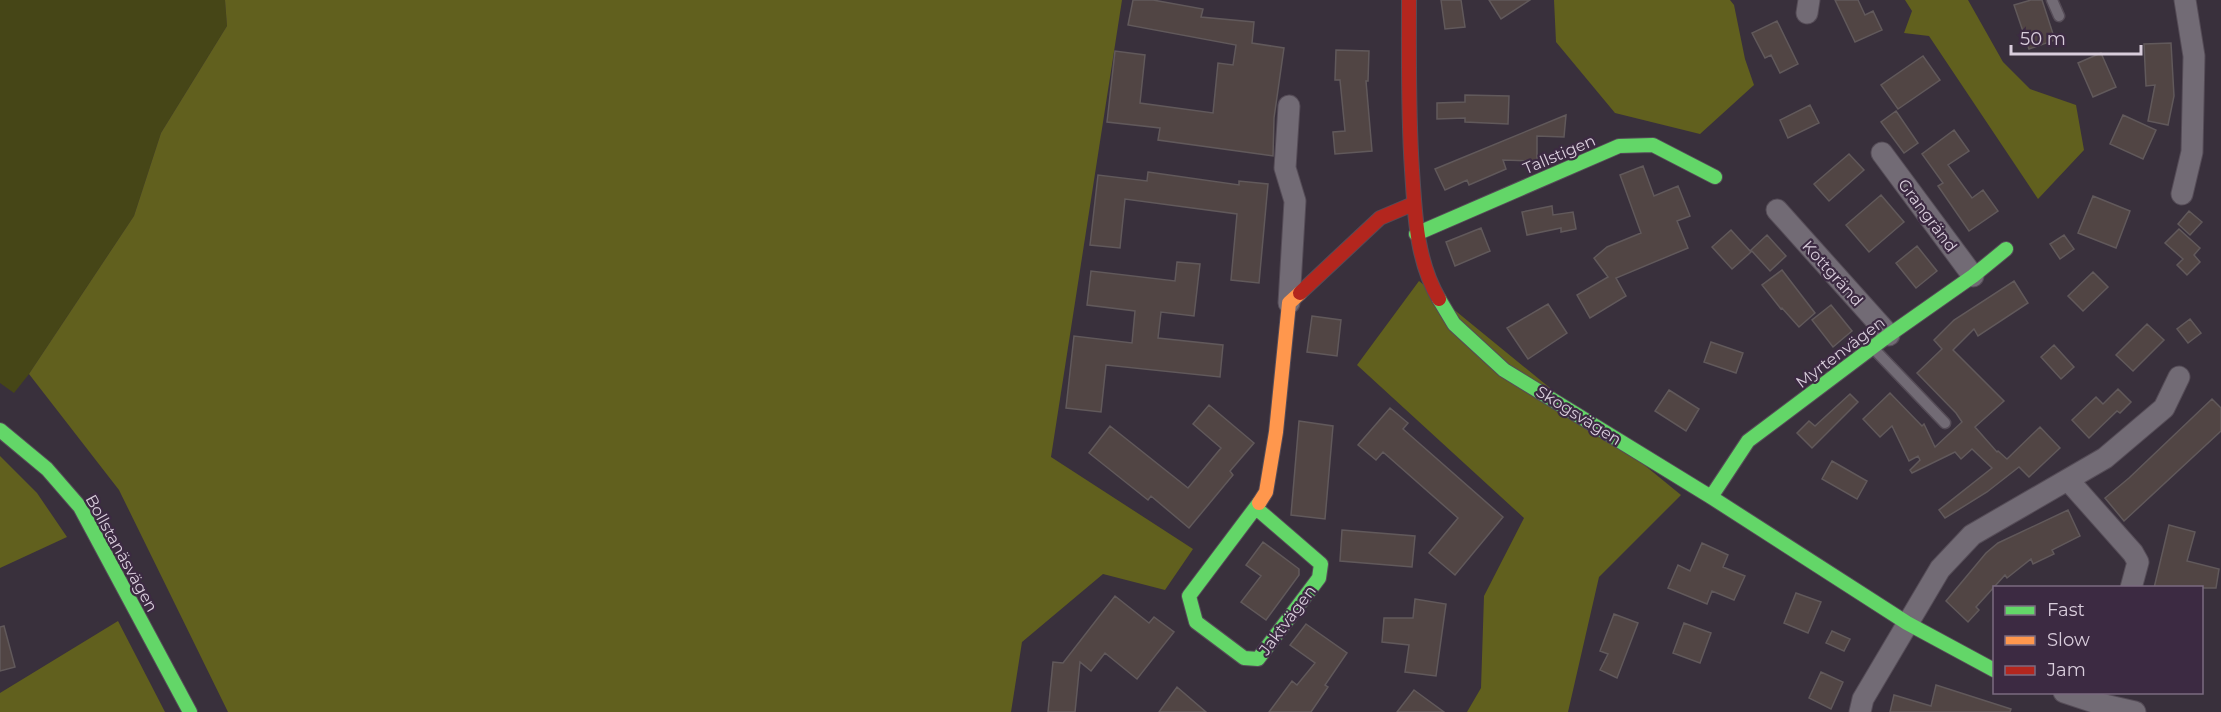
<svg xmlns="http://www.w3.org/2000/svg" width="2221" height="712" viewBox="0 0 2221 712" font-family="Montserrat,sans-serif">
<rect width="100%" height="100%" fill="#39303c"/>
<path fill="#464617" d="M0,0H225L227,26L161,133L134,216L29,374L14,393L0,383Z"/>
<path fill="#61601e" d="M225,0H1122L1051,457L1193,549L1165,590L1103,574L1022,642L1011,712H228L119,490L29,374L134,216L161,133L227,26Z
M1554,0H1730L1734,5L1745,59L1754,85L1700,134L1615,113L1556,42Z
M1905,0H1968L2003,62L2030,89L2076,105L2084,150L2038,199L1929,36L1904,33L1912,11Z
M1419,281L1681,495L1599,577L1568,712H1467L1481,688L1484,596L1524,518L1357,365Z
M0,456L37,493L67,537L0,568Z
M118,621L165,712H0V693Z"/>
<path fill="#514544" stroke="#61595b" stroke-width="1.5" d="M1133,0H1153L1203,9L1201,17L1254,22L1252,43L1284,48L1274,118L1273,156L1158,140L1160,128L1107,122L1115,51L1145,55L1140,103L1213,113L1218,63L1233,65L1236,45L1128,25Z
M1441,0H1461L1465,27L1445,29Z
M1489,0H1530L1501,19Z
M1835,0H1858L1865,15L1873,11L1882,30L1855,42Z
M2031,0H2042L2055,40L2029,49L2014,5Z
M1777,21L1798,64L1780,73L1771,55L1765,58L1752,33Z
M2171,43L2174,96L2168,125L2148,121L2155,85L2146,86L2144,44Z
M1336,50L1369,51L1368,81H1366L1372,151L1335,154L1333,132L1345,131L1340,80H1335Z
M2101,53L2116,87L2093,97L2078,63Z
M1923,56L1940,80L1898,109L1881,85Z
M1465,95L1509,96L1508,124L1465,122V118L1437,119V103L1465,102Z
M1810,105L1819,123L1788,138L1780,120Z
M1896,111L1918,143L1904,153L1881,122Z
M1566,115L1564,137L1537,136V161L1503,160L1506,169L1469,185L1467,180L1445,190L1435,169Z
M2123,115L2156,130L2143,159L2110,144Z
M1954,130L1969,151L1948,165L1972,198L1983,190L1998,211L1969,231L1938,186L1943,183L1922,154Z
M1849,154L1864,170L1829,201L1814,184Z
M1643,166L1654,196L1678,186L1690,216L1677,221L1688,248L1616,278L1626,296L1590,318L1577,295L1608,277L1594,258L1607,247L1641,233L1620,175Z
M1148,172L1239,185V181L1268,184L1259,283L1231,280L1237,214L1125,199L1120,248L1090,245L1098,175L1147,181Z
M1881,195L1904,222L1869,252L1846,225Z
M2093,196L2130,211L2116,248L2078,233Z
M1552,206L1553,215L1573,212L1576,229L1561,232V228L1527,235L1522,212Z
M2189,211L2202,222L2190,235L2178,224Z
M1481,228L1490,251L1455,266L1446,242Z
M2179,229L2200,248L2194,255L2200,262L2187,275L2177,265L2183,259L2165,243Z
M1731,230L1751,252L1732,269L1712,247Z
M1767,235L1786,256L1770,271L1751,250Z
M2064,235L2074,249L2060,259L2050,244Z
M1917,246L1937,271L1916,288L1896,263Z
M1177,262L1200,264L1194,316L1161,312L1158,338L1223,345L1220,377L1106,365L1101,412L1066,408L1074,336L1132,343L1135,311L1087,305L1091,271L1175,281Z
M1782,270L1815,313L1799,327L1782,308L1781,309L1762,285Z
M2093,272L2108,287L2083,311L2068,296Z
M2014,281L2028,303L1978,336L1974,329L1953,350L2004,401L1975,427L1997,452L1998,451L2007,459L2040,427L2060,448L2029,477L2019,467L1987,492L1945,518L1939,510L1992,468L1972,449L1961,459L1955,452L1912,473L1910,470L1920,460L1918,456L1909,461L1892,426L1880,437L1863,419L1890,393L1922,426L1924,424L1935,447L1962,422L1956,413L1917,373L1942,349L1934,340L1954,320Z
M1548,304L1567,333L1528,359L1507,328Z
M1831,305L1852,331L1833,347L1812,320Z
M1312,316L1341,320L1337,356L1307,352Z
M2190,319L2201,333L2188,343L2177,329Z
M2147,324L2164,340L2133,371L2116,355Z
M1711,342L1743,353L1736,373L1704,362Z
M2054,345L2074,367L2061,379L2041,357Z
M2118,389L2131,402L2120,413L2117,411L2089,438L2072,420L2096,397L2103,404Z
M1669,390L1699,409L1686,431L1655,411Z
M1850,394L1858,402L1812,448L1797,433L1809,421L1815,426Z
M2212,399L2221,408V431L2124,521L2105,498L2129,478Z
M1209,405L1254,443L1230,471L1233,475L1189,528L1151,496L1148,500L1089,453L1110,426L1188,488L1221,448L1193,424Z
M1390,408L1408,423L1403,429L1503,517L1455,575L1429,553L1458,518L1383,452L1376,460L1358,445Z
M1299,421L1333,426L1325,519L1291,515Z
M1832,461L1867,481L1857,499L1822,479Z
M2068,510L2080,536L2052,550L2054,554L2033,564L2031,559L2007,578L2005,575L1976,607L1979,610L1968,622L1946,601L1986,553L1998,543Z
M2169,525L2195,532L2187,561L2219,569L2216,588H2154Z
M1342,530L1415,536L1412,567L1340,561Z
M1263,542L1299,569V575L1266,620L1241,602L1261,576L1246,565Z
M1702,543L1728,555L1723,567L1745,576L1734,600L1712,591L1707,604L1668,588L1678,565L1690,571Z
M1796,593L1821,602L1808,633L1784,623Z
M1115,596L1149,623L1154,617L1174,632L1137,679L1105,653L1091,671L1080,662L1075,712H1048L1053,662L1063,663Z
M1415,599L1446,604L1436,676L1405,672L1409,645L1382,642L1384,618H1413Z
M1614,614L1638,623L1617,678L1600,670L1608,654L1600,651Z
M1684,623L1711,633L1700,663L1673,653Z
M1306,624L1347,653L1325,685L1328,687L1311,712H1269L1292,681L1297,685L1315,663L1290,645Z
M4,626L15,667L0,671V627Z
M1832,631L1850,639L1844,651L1826,643Z
M1821,672L1843,682L1831,709L1809,698Z
M1936,685L2011,709L2010,712H1890L1894,695L1931,706Z
M1177,687L1206,712H1159Z
M1414,690L1444,712H1397Z"/>
<g fill="none" stroke-linecap="round" stroke-linejoin="round">
<defs>
<path id="lane" d="M2052,0L2059,16
M1873,348L1945,423"/>
<path id="street" d="M1807,13L1809,0
M1882,153L1973,276
M2182,194L2192,152L2194,56L2185,0
M1777,210L1889,335
M1289,303L1295,201L1285,168L1289,106
M2069,481L2133,553L2138,562L2131,588
M2064,692L2100,704L2135,712
M1860,712L1863,699L1940,569L1972,535L2105,458L2164,408L2179,377"/>
<path id="fast" d="M1416,234L1619,146L1653,145L1715,177
M1439,299L1454,324L1504,370L1711,497L1907,623L1994,670
M0,430L47,469L80,507L190,712
M1711,497L1748,441L1889,335L1973,276L2006,249
M1256,508L1321,564L1319,578L1258,659L1244,658L1196,622L1189,596L1259,503"/>
<path id="slow" d="M1259,503L1266,492L1276,432L1289,303L1300,293"/>
<path id="jam" d="M1409,0C1409,57 1408,113 1412,170C1415,214 1416,260 1439,299
M1300,293L1380,218L1413,204"/>
</defs>
<use href="#lane" stroke="#554c57" stroke-width="13"/>
<use href="#street" stroke="#554c57" stroke-width="23"/>
<use href="#fast" stroke="#554c57" stroke-width="16"/>
<use href="#slow" stroke="#554c57" stroke-width="16"/>
<use href="#jam" stroke="#554c57" stroke-width="16"/>
<use href="#lane" stroke="#726b75" stroke-width="10"/>
<use href="#street" stroke="#726b75" stroke-width="21"/>
<use href="#fast" stroke="#63d668" stroke-width="14"/>
<use href="#slow" stroke="#ff974d" stroke-width="14"/>
<use href="#jam" stroke="#b3261e" stroke-width="14"/>
</g>
<g text-anchor="middle" stroke-width="4.5" stroke-linejoin="round" paint-order="stroke">
<g font-size="16" fill="#d9cddc" stroke="#3c2a42">
<text transform="translate(1559 154) rotate(-23)" y="6">Tallstigen</text>
<text transform="translate(1928 215) rotate(53)" y="6">Grangränd</text>
<text transform="translate(1833 273) rotate(48)" y="6">Kottgränd</text>
<text transform="translate(1840 352) rotate(-37)" y="6">Myrtenvägen</text>
<text transform="translate(1579 415) rotate(32)" y="6">Skogsvägen</text>
<text transform="translate(122 553) rotate(61)" y="6">Bollstanäsvägen</text>
<text transform="translate(1287 620) rotate(-53)" y="6">Jaktvägen</text>
</g>
</g>
<rect x="1993" y="586" width="210" height="108" fill="#3c2a42" stroke="#7b6b80" stroke-width="1.5"/>
<rect x="2005" y="606" width="30" height="9" fill="#63d668" stroke="#7b6b80" stroke-width="1.5"/>
<text x="2047" y="616" font-size="18" fill="#d9cddc">Fast</text>
<rect x="2005" y="636" width="30" height="9" fill="#ff974d" stroke="#7b6b80" stroke-width="1.5"/>
<text x="2047" y="646" font-size="18" fill="#d9cddc">Slow</text>
<rect x="2005" y="666" width="30" height="9" fill="#b3261e" stroke="#7b6b80" stroke-width="1.5"/>
<text x="2047" y="676" font-size="18" fill="#d9cddc">Jam</text>
<path d="M2011 45v9h130v-9" fill="none" stroke="#d9cddc" stroke-width="3"/>
<text x="2020" y="45" font-size="18" fill="#d9cddc" stroke="#3c2a42" stroke-width="4.5" paint-order="stroke">50 m</text>
</svg>
